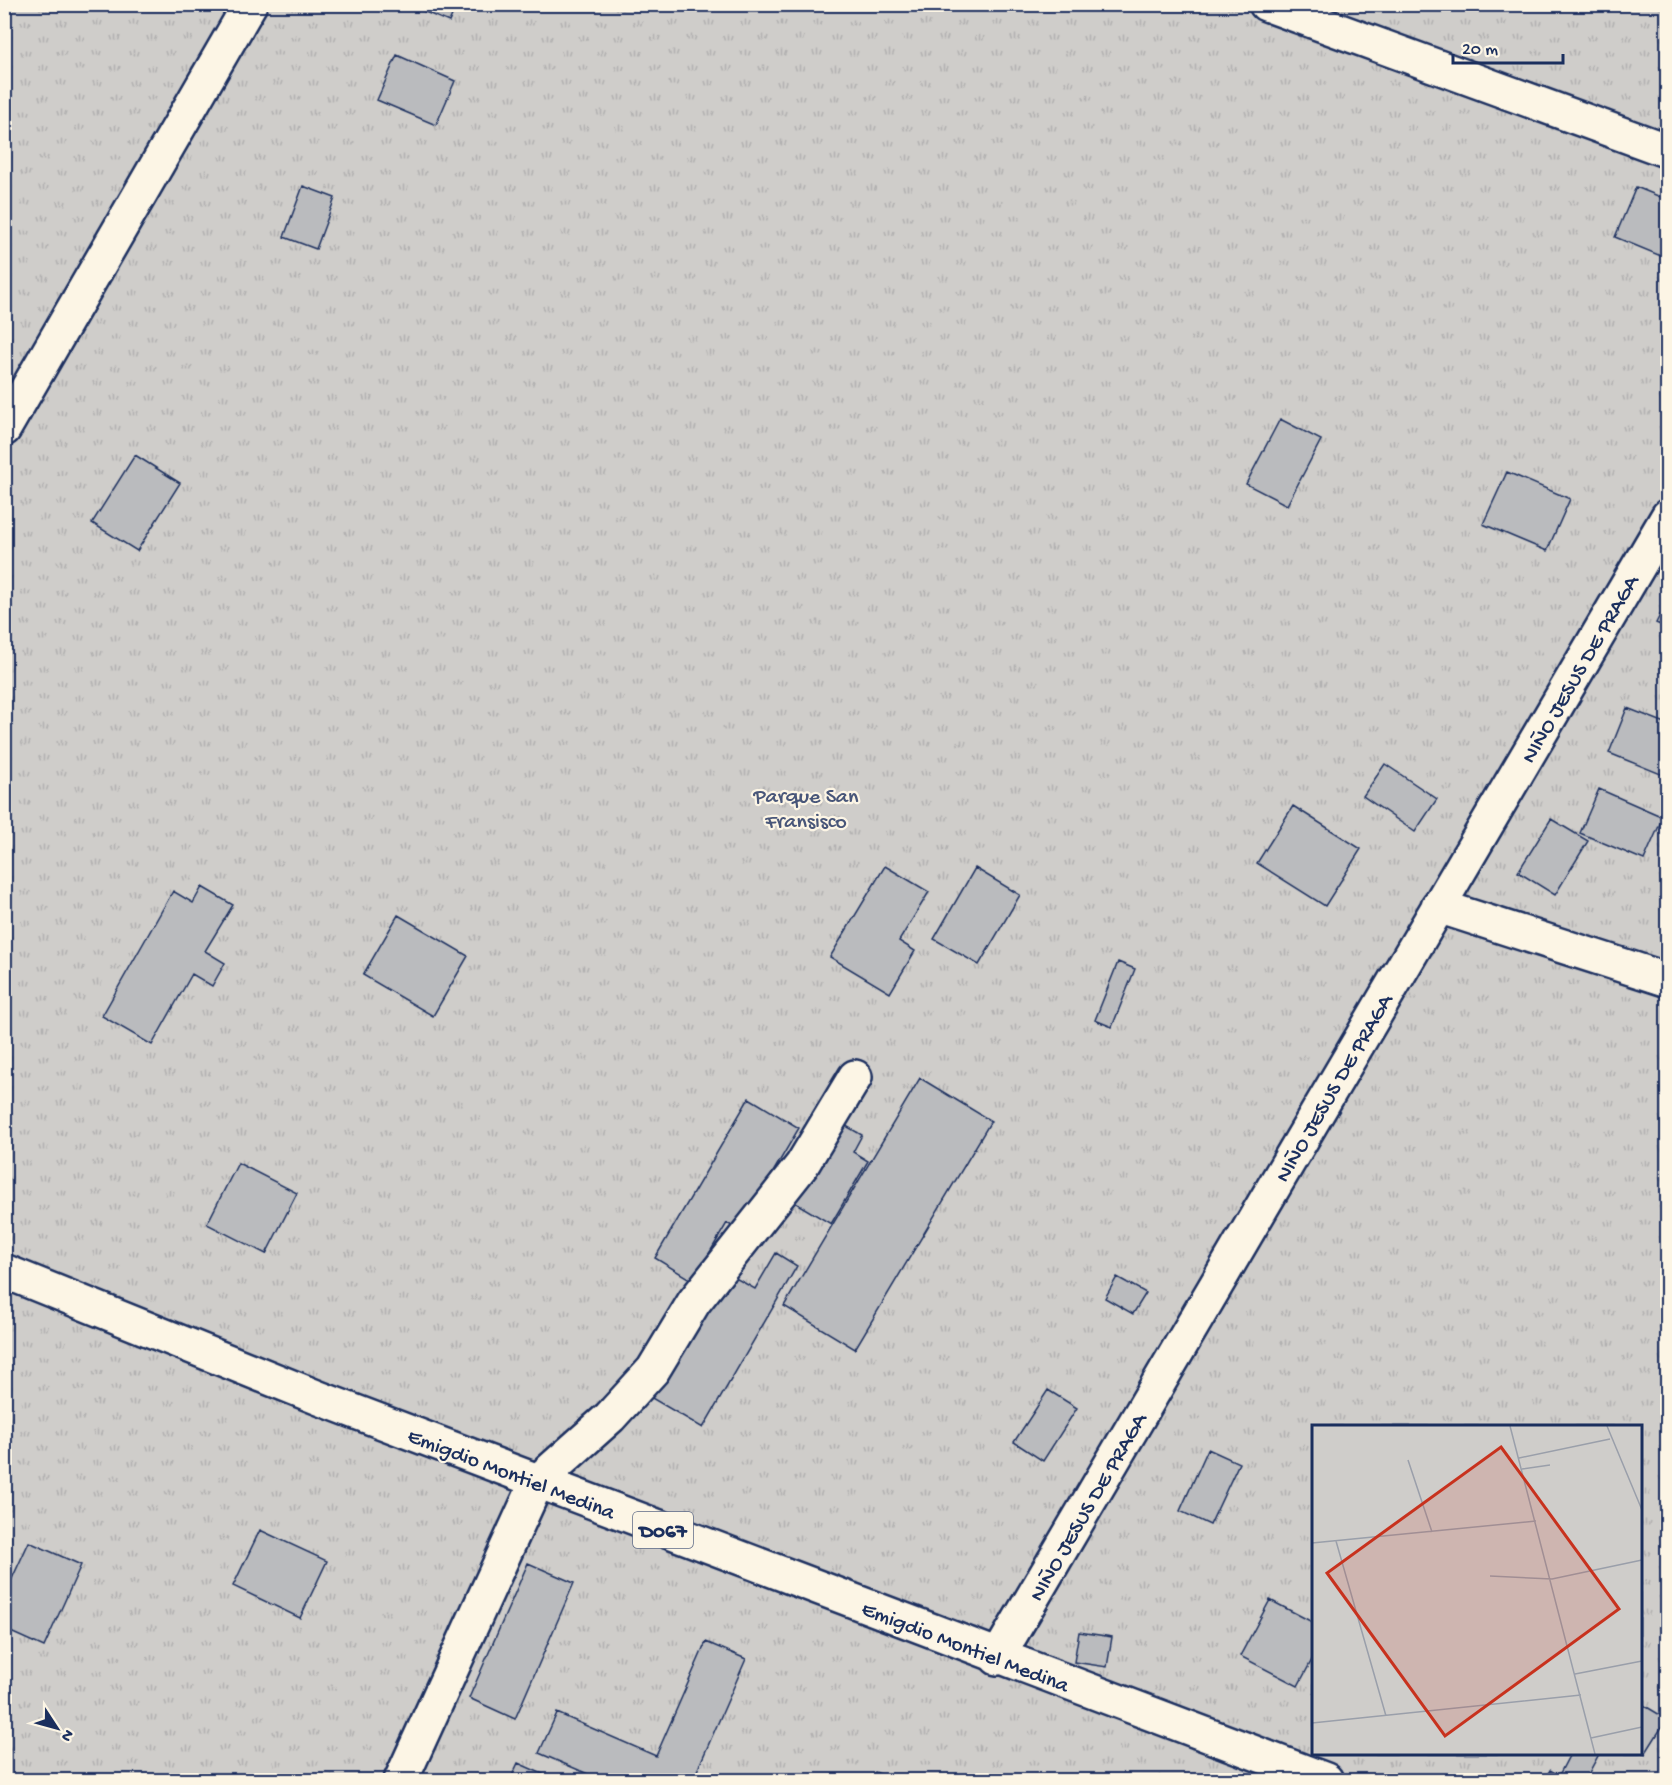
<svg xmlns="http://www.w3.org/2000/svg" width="1672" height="1785" viewBox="0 0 1672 1785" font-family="'Gochi Hand',sans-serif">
<defs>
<pattern id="park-tufts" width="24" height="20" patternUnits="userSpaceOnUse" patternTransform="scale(1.5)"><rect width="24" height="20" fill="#cfcdca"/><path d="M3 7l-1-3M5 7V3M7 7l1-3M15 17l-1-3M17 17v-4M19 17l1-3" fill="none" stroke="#b1b0b0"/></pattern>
</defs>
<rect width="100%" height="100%" fill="#eee9dd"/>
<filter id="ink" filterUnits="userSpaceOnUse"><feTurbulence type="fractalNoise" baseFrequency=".0167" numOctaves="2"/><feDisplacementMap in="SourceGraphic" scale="12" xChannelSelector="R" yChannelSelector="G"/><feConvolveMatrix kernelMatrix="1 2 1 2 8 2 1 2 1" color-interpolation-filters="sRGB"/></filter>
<g filter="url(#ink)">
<path fill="url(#park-tufts)" stroke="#757e94" stroke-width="1.5" fill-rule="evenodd" d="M5,5H1667V1780H5ZM1314,1426H1640V1754H1314Z"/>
<path fill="#babbbe" stroke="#1b2f5e" stroke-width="1.5" d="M420,4H457L449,22L418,9Z
M397,55L455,81L436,125L377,100Z
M303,186L335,198L316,249L284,237Z
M1636,187L1668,200V259L1615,237Z
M1280,419L1321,440L1287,505L1246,484Z
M135,455L180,483L137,551L92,523Z
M1507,472L1570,499L1547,551L1483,524Z
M1668,599V628L1656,623Z
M1627,708L1668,724V777L1609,753Z
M1385,764L1437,799L1415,832L1363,796Z
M1599,789L1663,817L1644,860L1580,833Z
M1293,806L1361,849L1325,906L1257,863Z
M1551,819L1588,841L1555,895L1518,872Z
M885,866L929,892L899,941L915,951L890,993L830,957Z
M975,868L1020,895L979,965L934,939Z
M202,887L233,905L205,951L225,963L212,986L192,974L152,1045L102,1016L173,891L193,903Z
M398,915L468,956L433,1016L363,975Z
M1118,962L1135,969L1112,1027L1095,1020Z
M920,1078L991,1121L855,1349L784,1306Z
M749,1098L799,1128L739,1230L727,1223L693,1281L655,1258Z
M841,1123L862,1135L853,1152L868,1161L831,1224L794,1202Z
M238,1163L297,1193L266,1254L207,1224Z
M776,1253L797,1266L703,1428L650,1397L723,1271L755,1289Z
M1117,1277L1146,1293L1133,1314L1105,1298Z
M1048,1390L1077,1408L1043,1461L1014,1442Z
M1208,1449L1239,1463L1210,1525L1180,1511Z
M260,1530L327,1561L300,1618L233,1586Z
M29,1542L81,1565L44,1647L4,1629V1596Z
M528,1563L574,1583L515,1719L469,1698Z
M1270,1600L1314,1623V1656L1298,1686L1240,1656Z
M1079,1632L1112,1637L1107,1667L1074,1662Z
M706,1642L746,1659L693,1780H602L539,1753L557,1713L656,1756Z
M1640,1703L1667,1719L1645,1754L1640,1751Z
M1570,1754H1599L1585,1780H1544L1550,1770L1559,1775Z
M518,1763L554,1779V1780H510Z
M875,1772L896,1780H871Z"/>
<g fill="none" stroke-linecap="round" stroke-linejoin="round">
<defs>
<path id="minor" d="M1266,4L1668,151
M4,429L250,4
M1438,906L1668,980
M997,1658L1668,516
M401,1780L537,1482L610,1417L653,1370L694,1302L802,1165L855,1077"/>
<path id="major" d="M4,1271L319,1398L1326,1780"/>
</defs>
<use href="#minor" stroke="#1b2f5e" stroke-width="38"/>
<use href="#major" stroke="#1b2f5e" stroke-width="38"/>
<use href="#minor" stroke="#fcf5e5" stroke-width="33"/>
<use href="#major" stroke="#fcf5e5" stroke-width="33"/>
</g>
</g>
<g text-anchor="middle" stroke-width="4.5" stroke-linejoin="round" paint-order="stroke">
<rect fill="#fcf5e5" stroke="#5e6a86" stroke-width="1.5" x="633" y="1512" width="60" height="36" rx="4.5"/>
<g font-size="21" font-weight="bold" fill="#1b2f5e">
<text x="663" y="1537">D067</text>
</g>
<g font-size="22" fill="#1b2f5e" stroke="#fcf5e5">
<text transform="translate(1578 668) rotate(-60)" y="8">NIÑO JESUS DE PRAGA</text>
<text transform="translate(1332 1087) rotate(-60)" y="8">NIÑO JESUS DE PRAGA</text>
<text transform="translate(512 1472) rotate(21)" y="8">Emigdio Montiel Medina</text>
<text transform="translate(1086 1506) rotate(-60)" y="8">NIÑO JESUS DE PRAGA</text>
<text transform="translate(966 1645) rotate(21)" y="8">Emigdio Montiel Medina</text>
</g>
<g font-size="22" fill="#485679" stroke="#fcf5e5">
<text x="806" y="802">Parque San<tspan x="806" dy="25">Fransisco</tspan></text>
</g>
</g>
<g transform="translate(1312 1425)">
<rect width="330" height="330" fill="#eee9dd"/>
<path d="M0,1H330V329H0Z" fill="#cfcdca"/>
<path fill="none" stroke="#9a9faa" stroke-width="1.5" d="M198,1L283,329M295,1L330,85M207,33L298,14M96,35L120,107M210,44L238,40M24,116L74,291M0,118L224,96M178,151L240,154L330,135M263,249L330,236M0,298L269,270M279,313L330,302"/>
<path fill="#c8321e" fill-opacity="0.15" stroke="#c8321e" stroke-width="3" d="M189,22L307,184L133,311L15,148Z"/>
<rect width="330" height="330" fill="none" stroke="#1b2f5e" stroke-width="3"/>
</g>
<rect width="1672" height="1785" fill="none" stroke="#fcf5e5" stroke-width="24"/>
<rect x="12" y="12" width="1648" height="1761" fill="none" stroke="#1b2f5e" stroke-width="2" filter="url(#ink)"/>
<g transform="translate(57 1728) rotate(126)" stroke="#fcf5e5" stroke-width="4.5" paint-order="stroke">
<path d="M0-4.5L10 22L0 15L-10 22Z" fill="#1b2f5e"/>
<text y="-9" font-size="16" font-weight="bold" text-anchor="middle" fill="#1b2f5e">N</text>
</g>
<path d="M1453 54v9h110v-9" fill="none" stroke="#1b2f5e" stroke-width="3"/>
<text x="1462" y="54" font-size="18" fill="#1b2f5e" stroke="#fcf5e5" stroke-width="4.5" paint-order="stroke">20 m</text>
</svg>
